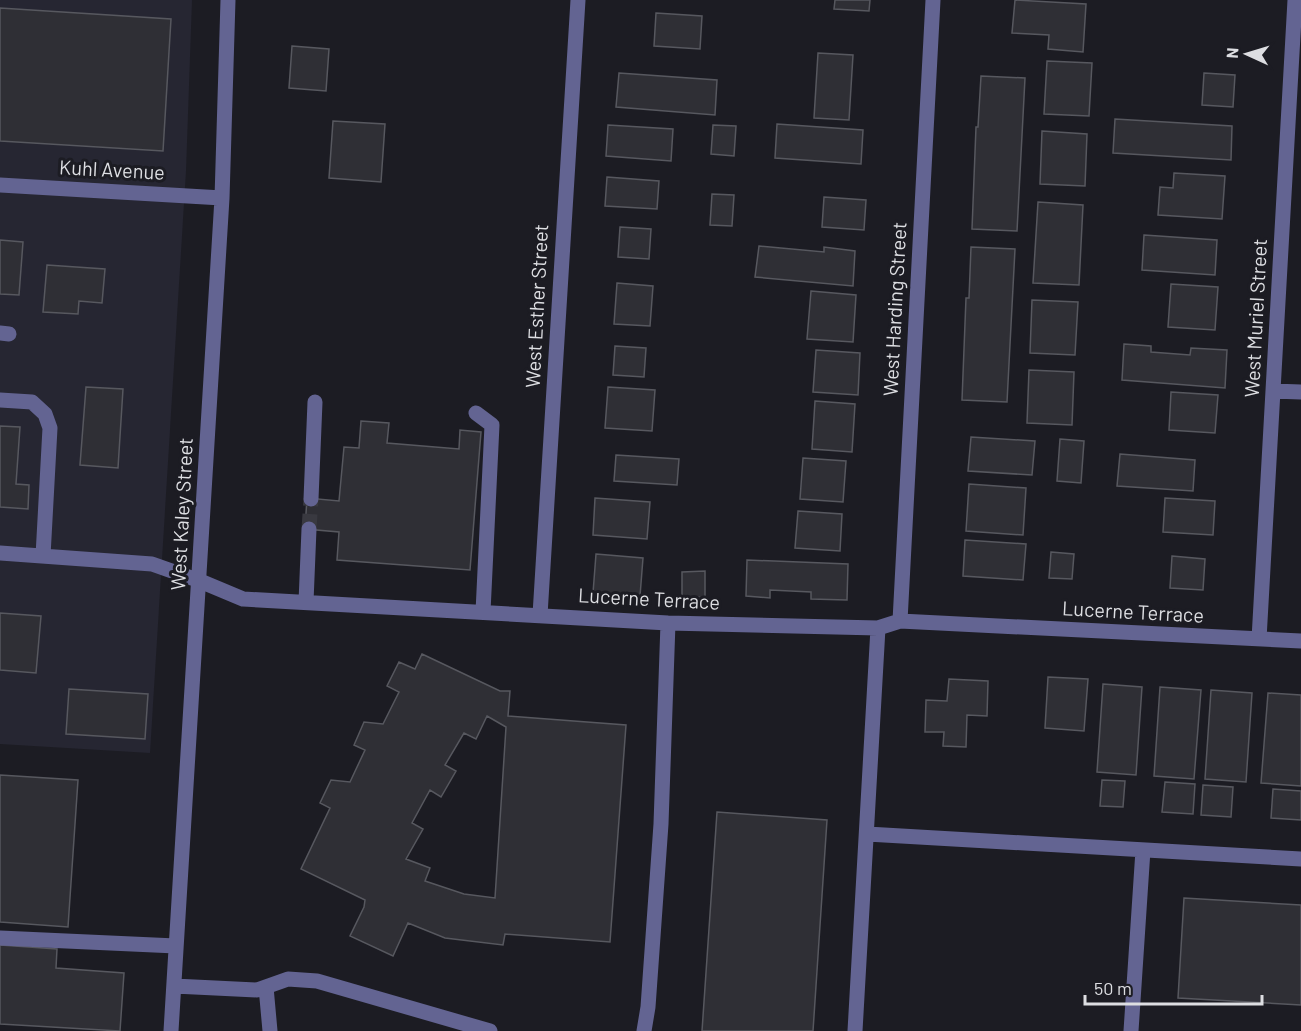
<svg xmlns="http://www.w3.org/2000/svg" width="1301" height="1031" viewBox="0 0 1301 1031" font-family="Barlow,sans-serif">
<rect width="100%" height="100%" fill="#1c1c23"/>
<path fill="#262632" d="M0,0H192L186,171L150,753L0,744Z"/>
<path fill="#2f2f35" stroke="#57585f" stroke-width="1.5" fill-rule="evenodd" d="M835,0H870L869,11L834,9Z
M1015,0L1086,4L1083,52L1048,49L1049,35L1012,33Z
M0,8L171,19L163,151L0,141Z
M656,13L702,16L700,49L654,46Z
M292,46L329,49L326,91L289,88Z
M818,53L853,55L849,120L814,118Z
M1047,61L1092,63L1089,116L1044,114Z
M619,73L717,80L715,115L616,107Z
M1204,73L1235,75L1233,107L1202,105Z
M981,76L1025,78L1017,231L972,229L976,127H978Z
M1115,119L1232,126L1231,160L1113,153Z
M333,121L385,124L381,182L329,178Z
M777,124L863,130L861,164L775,158Z
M608,125L673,129L671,161L606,156Z
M713,125L736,126L734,156L711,154Z
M1042,131L1087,134L1085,186L1040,184Z
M1174,173L1225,176L1222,219L1158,215L1160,187L1173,188Z
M607,177L659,181L657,209L605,206Z
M712,194L734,195L732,226L710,225Z
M824,197L866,200L864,230L822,227Z
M1038,202L1083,205L1079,285L1033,283Z
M620,227L651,229L649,259L618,257Z
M1144,235L1217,240L1215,275L1142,270Z
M0,240L23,242L19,295L0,294Z
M759,246L824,252V247L855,251L853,286L755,277Z
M971,247L1015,249L1007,402L962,400L966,298H969Z
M47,265L105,269L102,303L79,301L78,314L43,312Z
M617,283L653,286L650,326L614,324Z
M1171,284L1218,287L1215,330L1168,327Z
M811,291L856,295L853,342L807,339Z
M1032,300L1078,302L1075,355L1030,353Z
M1124,344L1151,346V352L1190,355L1191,348L1227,350L1225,388L1122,380Z
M615,346L646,348L644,377L613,375Z
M816,350L860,353L858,395L813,392Z
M1029,370L1074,372L1072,425L1027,423Z
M86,387L123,389L118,468L80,465Z
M608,387L655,390L652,431L605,428Z
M1171,392L1218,395L1215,433L1169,430Z
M815,401L855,404L852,452L812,449Z
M361,421L389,423L387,443L459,449L460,430L481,432L470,570L337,560L339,532L305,529L307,498L339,501L344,447L359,448Z
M0,426L20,427L16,484L29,485L28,509L0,507Z
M971,437L1035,441L1032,475L968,471Z
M1060,439L1084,441L1081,483L1057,481Z
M1120,454L1195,460L1193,491L1117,486Z
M616,455L679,459L677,485L614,481Z
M803,458L846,461L843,502L800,499Z
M969,484L1026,488L1023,535L966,531Z
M595,498L650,502L647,539L593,535Z
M1165,498L1215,501L1213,535L1163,532Z
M798,511L842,514L840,551L795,548Z
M965,540L1026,544L1023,580L963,576Z
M1051,552L1074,554L1072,579L1049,578Z
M596,554L643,558L640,596L593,593Z
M1172,556L1205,559L1203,590L1170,588Z
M747,560L848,564L847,600L811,599V592L770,590V598L746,596Z
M705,571V597L682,598V572Z
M0,613L41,616L36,673L0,670Z
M422,654L500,691H510L508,716L626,725L610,942L505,934L503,945L445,938L408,923L393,956L350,936L364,907L365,900L301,869L330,808L320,803L331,780L350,782L365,750L354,745L364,722L383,724L399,692L387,686L399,662L415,669ZM487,716L506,727L495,898L464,894L425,881L430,868L406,859L423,829L412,823L430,790L441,797L456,771L445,765L464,733L476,739Z
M1048,677L1088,679L1084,731L1045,728Z
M949,679L988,681L987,716L967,715L966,747L943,746L944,732H925L926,700L947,701Z
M1103,684L1142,687L1136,775L1097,772Z
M1160,687L1201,690L1194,779L1154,776Z
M69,689L148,694L145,739L66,734Z
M1211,690L1252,693L1246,782L1205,779Z
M1268,693L1301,695V786L1261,783Z
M0,775L78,780L68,927L0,922Z
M1102,780L1125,781L1123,807L1100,806Z
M1165,782L1195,784L1193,814L1162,812Z
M1203,785L1233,787L1231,817L1201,815Z
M1273,789L1301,791V820L1271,818Z
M717,812L827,820L813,1031H702Z
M1184,898L1301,905V1005L1178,998Z
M0,945L57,949L56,968L124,973L120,1031L0,1024Z"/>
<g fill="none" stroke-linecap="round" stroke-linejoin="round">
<path stroke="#393940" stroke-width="15" stroke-dasharray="15 8" stroke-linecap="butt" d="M309,529L311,499"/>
<path stroke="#636492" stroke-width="15" d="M0,185L222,198
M0,333L9,334
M1273,391L1301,392
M0,400L32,402L45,414L50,428L43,556
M476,413L492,425L483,612
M311,499L315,402
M0,553L152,564L200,581L243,599L668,623L878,628L900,621L1301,641
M306,602L309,529
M540,615L578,0
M900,621L933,0
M1259,639L1295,0
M867,834L1301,859
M0,938L176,946
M174,986L257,990L288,979L317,981L490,1031
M266,987L270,1031
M171,1031L222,198L228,0
M644,1031L648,1007L661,824L668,623
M855,1031L878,628
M1131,1031L1143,850"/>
</g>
<g text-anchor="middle" stroke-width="6" stroke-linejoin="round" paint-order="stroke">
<g font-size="20" fill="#dddee2" stroke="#1c1c23">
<text transform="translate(112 170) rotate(3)" y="7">Kuhl Avenue</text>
<text transform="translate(537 306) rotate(-87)" y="7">West Esther Street</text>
<text transform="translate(895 309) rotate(-87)" y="7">West Harding Street</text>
<text transform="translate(1256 318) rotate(-87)" y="7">West Muriel Street</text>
<text transform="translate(182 514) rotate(-87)" y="7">West Kaley Street</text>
<text transform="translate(649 599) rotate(3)" y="7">Lucerne Terrace</text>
<text transform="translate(1133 612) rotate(3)" y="7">Lucerne Terrace</text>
</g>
</g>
<g transform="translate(1247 54) rotate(274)" stroke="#1c1c23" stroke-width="4.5" paint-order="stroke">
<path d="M0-4.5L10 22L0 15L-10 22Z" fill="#dddee2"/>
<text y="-9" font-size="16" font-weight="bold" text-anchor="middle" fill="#dddee2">N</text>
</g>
<path d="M1085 995v9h177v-9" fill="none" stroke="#dddee2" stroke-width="3"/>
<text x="1094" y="995" font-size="18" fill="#dddee2" stroke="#1c1c23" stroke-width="4.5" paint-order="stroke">50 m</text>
</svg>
